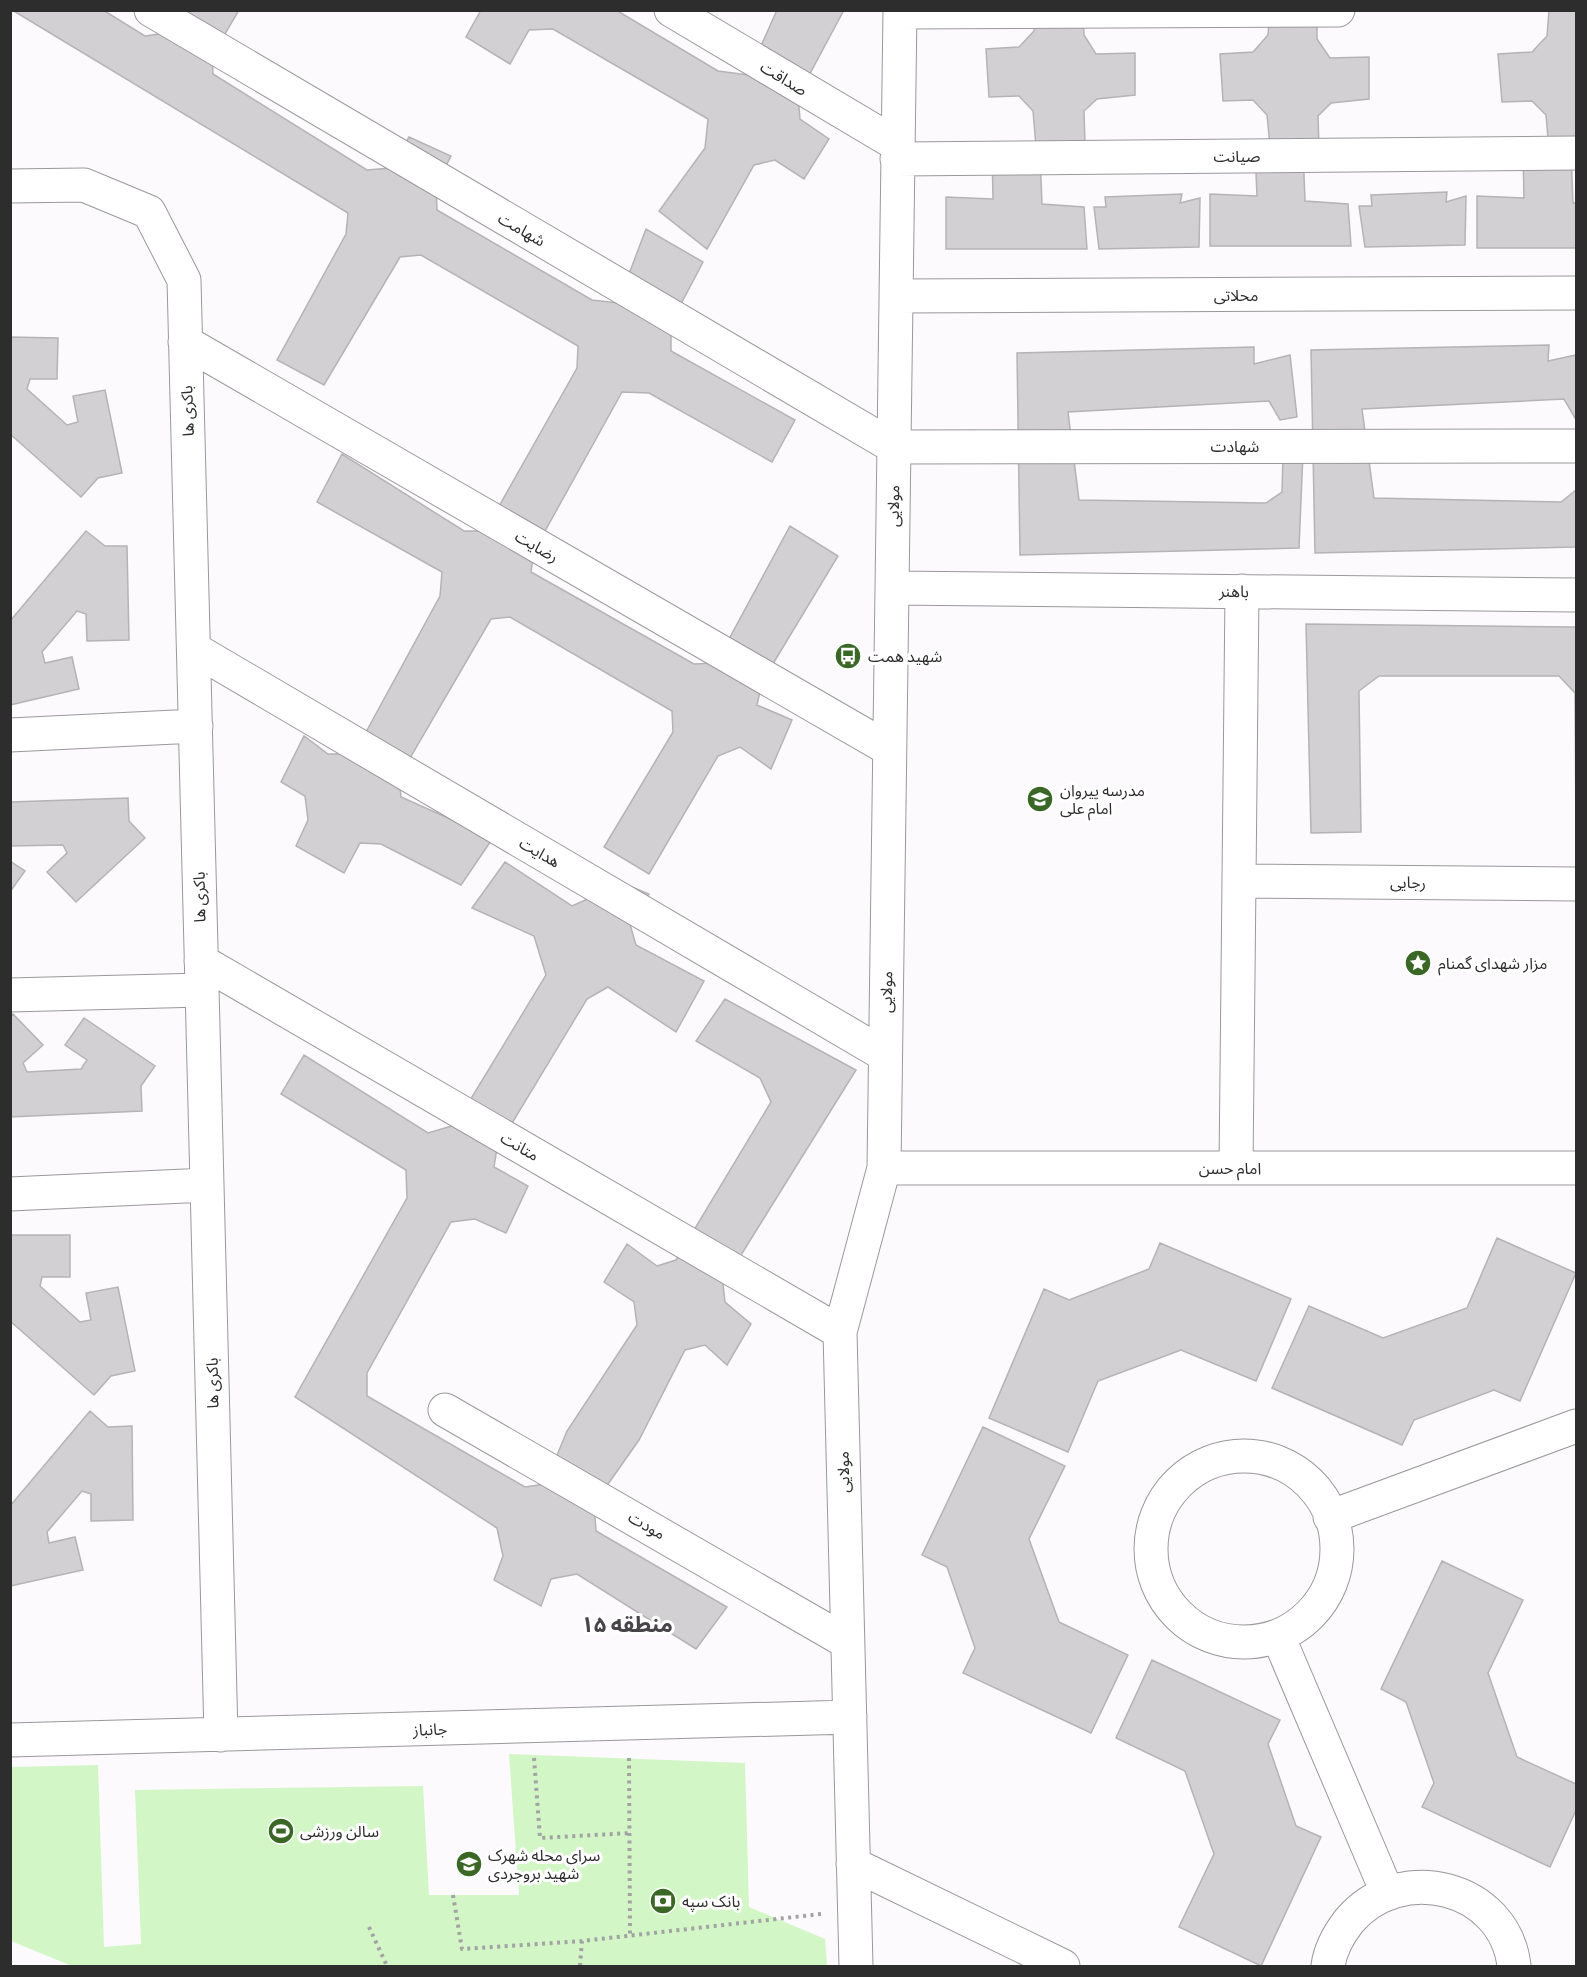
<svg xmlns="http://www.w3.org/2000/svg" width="1587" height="1977" viewBox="0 0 1587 1977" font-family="Manrope,'Noto Sans Arabic',sans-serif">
<rect width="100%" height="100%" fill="#fcfafd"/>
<path fill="#d2f6c5" d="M509,1754L745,1763L749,1907L825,1939L827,1966H72L11,1941V1767L98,1765L104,1947L141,1944L135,1790L423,1786L429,1895H519Z"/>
<path fill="#d2d0d2" stroke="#b5b3b5" stroke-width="1.5" d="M12,10H103L145,36L166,33L180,10H239L212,56L213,74L367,170L391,168L409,137L451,156L436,185L437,210L592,300L618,303L646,229L703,262L671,323V351L795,420L772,462L649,393L622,392L534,551L531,572L694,664L716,663L790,526L838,556L762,682L757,705L792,720L771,769L740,747L718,756L649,874L604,847L673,732L672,711L510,617L491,619L399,777L401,797L493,838L461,885L381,844L360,843L344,873L296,846L308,820L305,796L281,782L304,736L328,754H354L440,596L442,572L317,502L342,454L464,531H485L577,368L578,346L421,255L400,257L324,385L277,360L346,234L348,213Z
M481,10H616L718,71L748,75L777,10H844L798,96L800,119L829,139L804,179L775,160L754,165L707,249L659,211L705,148L708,119L553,29L529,30L510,64L466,37Z
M1036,10H1083L1084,35L1096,54L1135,53V95L1097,99L1084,111L1085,144L1036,146L1033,111L1019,96L989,97L986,49L1019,47L1034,31Z
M1270,10H1317V39L1330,58L1369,57V99L1331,103L1318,116L1319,147L1270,146L1267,115L1253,100L1223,101L1220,54L1253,52L1268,35Z
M1549,10H1576V149L1549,150L1546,115L1532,101L1502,102L1498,54L1532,52L1547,36Z
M1303,149L1305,201L1348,204L1351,246H1210V194L1257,196L1255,150Z
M1523,152H1571L1573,203H1576V248H1477V196L1524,198Z
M992,153H1040L1042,204L1084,207L1087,249H946V197L993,199Z
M1447,192L1446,202L1466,196L1465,245L1365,247L1359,206H1372L1371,195Z
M1182,194L1180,203L1200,198L1199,247L1099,249L1094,207H1106L1105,197Z
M10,337L58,338L57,379H30L27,389L67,425L78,422L73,396L105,390L122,473L98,478L81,497L10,434Z
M1549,345L1548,361L1576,355V417L1575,418L1564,399L1362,409L1374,498L1561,502L1576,490V547L1315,553L1311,350Z
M1254,347V364L1290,355L1297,417L1280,420L1269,401L1068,412L1079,500L1266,503L1282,492L1283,455L1303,453L1299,548L1020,555L1017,353Z
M86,531L105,546H127L129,640L87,641L86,614L77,611L42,652L45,663L72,657L79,689L10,705V621Z
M1306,624L1576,627V837L1575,693L1559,676H1379L1359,691L1361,832L1311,833Z
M128,798L129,821L145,838L76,902L47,872L67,853L63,845L10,846V802Z
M10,861L25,871L10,892Z
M505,862L572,906L590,898L596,872L649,894L629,921L636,945L704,981L676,1032L608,987L587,999L497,1148L494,1167L528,1186L506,1233L475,1219L451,1222L367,1373V1396L525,1487L545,1484L567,1431L637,1325L634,1302L604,1282L627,1244L657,1266L676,1260L771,1102L760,1078L696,1041L725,999L856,1070L723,1284L725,1302L751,1324L727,1365L705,1345L685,1350L639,1440L594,1504L596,1531L727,1607L696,1649L577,1574L551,1579L541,1606L494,1580L503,1556L497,1528L295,1397L407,1198L406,1170L281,1094L304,1055L428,1133L455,1125L546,975L534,936L472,908Z
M13,1014L43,1045L23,1063L27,1072L81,1069L87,1060L65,1045L84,1018L155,1066L141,1086L142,1111L10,1117V1017Z
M10,1235H70V1277H42L40,1286L80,1322L91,1320L86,1293L118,1287L135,1371L111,1376L94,1395L10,1321Z
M1497,1238L1576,1273L1520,1401L1494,1390L1414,1420L1402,1445L1272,1388L1309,1306L1383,1338L1467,1308Z
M1160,1243L1291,1299L1256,1381L1181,1350L1098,1381L1068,1452L989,1418L1044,1289L1069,1300L1149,1269Z
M90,1411L108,1427L132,1426L133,1520L91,1521V1494L82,1491L47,1532L49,1543L75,1537L83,1570L10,1586V1506Z
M983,1427L1065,1466L1029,1539L1059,1622L1128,1655L1091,1733L963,1673L975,1648L947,1567L922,1555Z
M1442,1561L1523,1600L1488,1673L1517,1757L1576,1784V1810L1550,1867L1422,1807L1434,1783L1406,1702L1381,1689Z
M1152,1660L1280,1720L1268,1744L1296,1826L1321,1837L1261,1966L1179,1927L1214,1854L1185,1771L1116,1738Z"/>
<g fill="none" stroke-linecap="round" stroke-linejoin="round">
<defs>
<path id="minor" d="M151,10L894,447L1576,446
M671,10L898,145
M900,12L1338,10
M897,159L1576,153
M10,186L84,185L149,212L184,280L221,1735
M896,296L1576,293
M185,342L889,749
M892,588L1576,595
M194,649L885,1055
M10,735L196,726
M1240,881L1576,884
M201,961L840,1332
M10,995L202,990
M884,1168H1576
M1236,1168L1242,591
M10,1194L207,1185
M445,1410L847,1642
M1151 1549a93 93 0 1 1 186 0a93 93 0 1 1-186 0Z
M1330,1517L1576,1426
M1278,1636L1387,1892
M10,1740L850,1717
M853,1864L1063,1966
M856,1966L840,1332L884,1168L900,10
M1328,1966C1330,1950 1339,1934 1349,1921C1400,1860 1505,1886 1514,1966"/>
</defs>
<use href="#minor" stroke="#9a989b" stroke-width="35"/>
<path stroke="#a3a2a4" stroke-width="4" stroke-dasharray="3 4.5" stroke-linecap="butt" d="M534,1758L540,1838L630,1833
M629,1758L630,1934
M453,1895L462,1949L582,1941L821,1914
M369,1927L387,1966
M580,1966L582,1941"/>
<use href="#minor" stroke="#fff" stroke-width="33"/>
</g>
<defs>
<symbol id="bus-disc" viewBox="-11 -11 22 22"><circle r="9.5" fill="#3a6725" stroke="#fff"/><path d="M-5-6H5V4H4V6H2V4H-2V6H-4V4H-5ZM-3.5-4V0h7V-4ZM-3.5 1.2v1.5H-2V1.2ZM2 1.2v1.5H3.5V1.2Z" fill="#fff"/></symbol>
<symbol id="school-disc" viewBox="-11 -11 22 22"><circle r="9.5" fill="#3a6725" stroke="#fff"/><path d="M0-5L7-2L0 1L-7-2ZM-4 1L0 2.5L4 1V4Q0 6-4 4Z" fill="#fff"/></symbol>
<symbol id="sight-disc" viewBox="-11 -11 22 22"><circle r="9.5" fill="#3a6725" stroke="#fff"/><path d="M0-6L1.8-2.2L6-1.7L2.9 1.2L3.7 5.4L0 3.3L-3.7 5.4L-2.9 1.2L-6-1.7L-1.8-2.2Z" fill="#fff"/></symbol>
<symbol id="stadium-disc" viewBox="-11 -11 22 22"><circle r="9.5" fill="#3a6725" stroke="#fff"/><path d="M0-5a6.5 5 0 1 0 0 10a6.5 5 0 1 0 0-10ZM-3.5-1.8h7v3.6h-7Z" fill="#fff"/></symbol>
<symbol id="university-disc" viewBox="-11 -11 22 22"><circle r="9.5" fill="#3a6725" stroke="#fff"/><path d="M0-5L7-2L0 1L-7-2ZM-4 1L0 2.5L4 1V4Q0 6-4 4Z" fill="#fff"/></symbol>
<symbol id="bank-disc" viewBox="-11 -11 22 22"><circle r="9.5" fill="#3a6725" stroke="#fff"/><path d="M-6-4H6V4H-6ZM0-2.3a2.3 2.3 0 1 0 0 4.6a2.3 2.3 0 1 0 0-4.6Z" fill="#fff"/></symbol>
</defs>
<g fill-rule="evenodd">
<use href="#bus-disc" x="833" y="641" width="30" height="30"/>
<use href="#school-disc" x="1025" y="784" width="30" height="30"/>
<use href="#sight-disc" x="1403" y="948" width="30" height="30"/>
<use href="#stadium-disc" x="266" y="1816" width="30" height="30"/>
<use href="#university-disc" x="454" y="1849" width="30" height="30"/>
<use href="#bank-disc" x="648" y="1886" width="30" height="30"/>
</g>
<g text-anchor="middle" stroke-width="6" stroke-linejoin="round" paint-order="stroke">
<g font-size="16" fill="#2d2d2e" stroke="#fff">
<text transform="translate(784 78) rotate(31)" y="6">صداقت</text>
<text x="1237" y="162">صیانت</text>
<text transform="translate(522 229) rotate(30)" y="6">شهامت</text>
<text x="1236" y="301">محلاتی</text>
<text transform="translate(187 411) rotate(-92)" y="6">باکری ها</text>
<text x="1235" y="452">شهادت</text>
<text transform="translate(893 506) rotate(-89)" y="6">مولايی</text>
<text transform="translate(537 546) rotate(30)" y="6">رضایت</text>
<text transform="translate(1234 591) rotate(1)" y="6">باهنر</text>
<text transform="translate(540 852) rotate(30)" y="6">هدایت</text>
<text transform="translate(1408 882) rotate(1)" y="6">رجایی</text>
<text transform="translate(199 897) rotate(-91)" y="6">باکری ها</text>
<text transform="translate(886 992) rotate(-89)" y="6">مولايی</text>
<text transform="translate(520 1146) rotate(30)" y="6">متانت</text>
<text x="1230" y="1174">امام حسن</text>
<text transform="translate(212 1383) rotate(-91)" y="6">باکری ها</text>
<text transform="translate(843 1472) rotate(-91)" y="6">مولايی</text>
<text transform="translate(647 1525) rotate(30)" y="6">مودت</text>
<text transform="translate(430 1729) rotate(-2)" y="6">جانباز</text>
</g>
<g font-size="16" fill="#2d2d2e" stroke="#fff" text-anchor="start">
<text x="868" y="662">شهید همت</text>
<text x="1060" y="796">مدرسه پیروان<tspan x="1060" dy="18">امام علی</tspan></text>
<text x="1438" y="969">مزار شهدای گمنام</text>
<text x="300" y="1837">سالن ورزشی</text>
<text x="488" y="1861">سرای محله شهرک<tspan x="488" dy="18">شهید بروجردی</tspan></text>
<text x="682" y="1907">بانک سپه</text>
</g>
<g font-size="22" font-weight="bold" fill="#474547" stroke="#fff">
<text x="627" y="1632">منطقه ۱۵</text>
</g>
</g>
<rect width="1587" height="1977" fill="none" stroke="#2d2d2e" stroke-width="24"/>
</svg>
